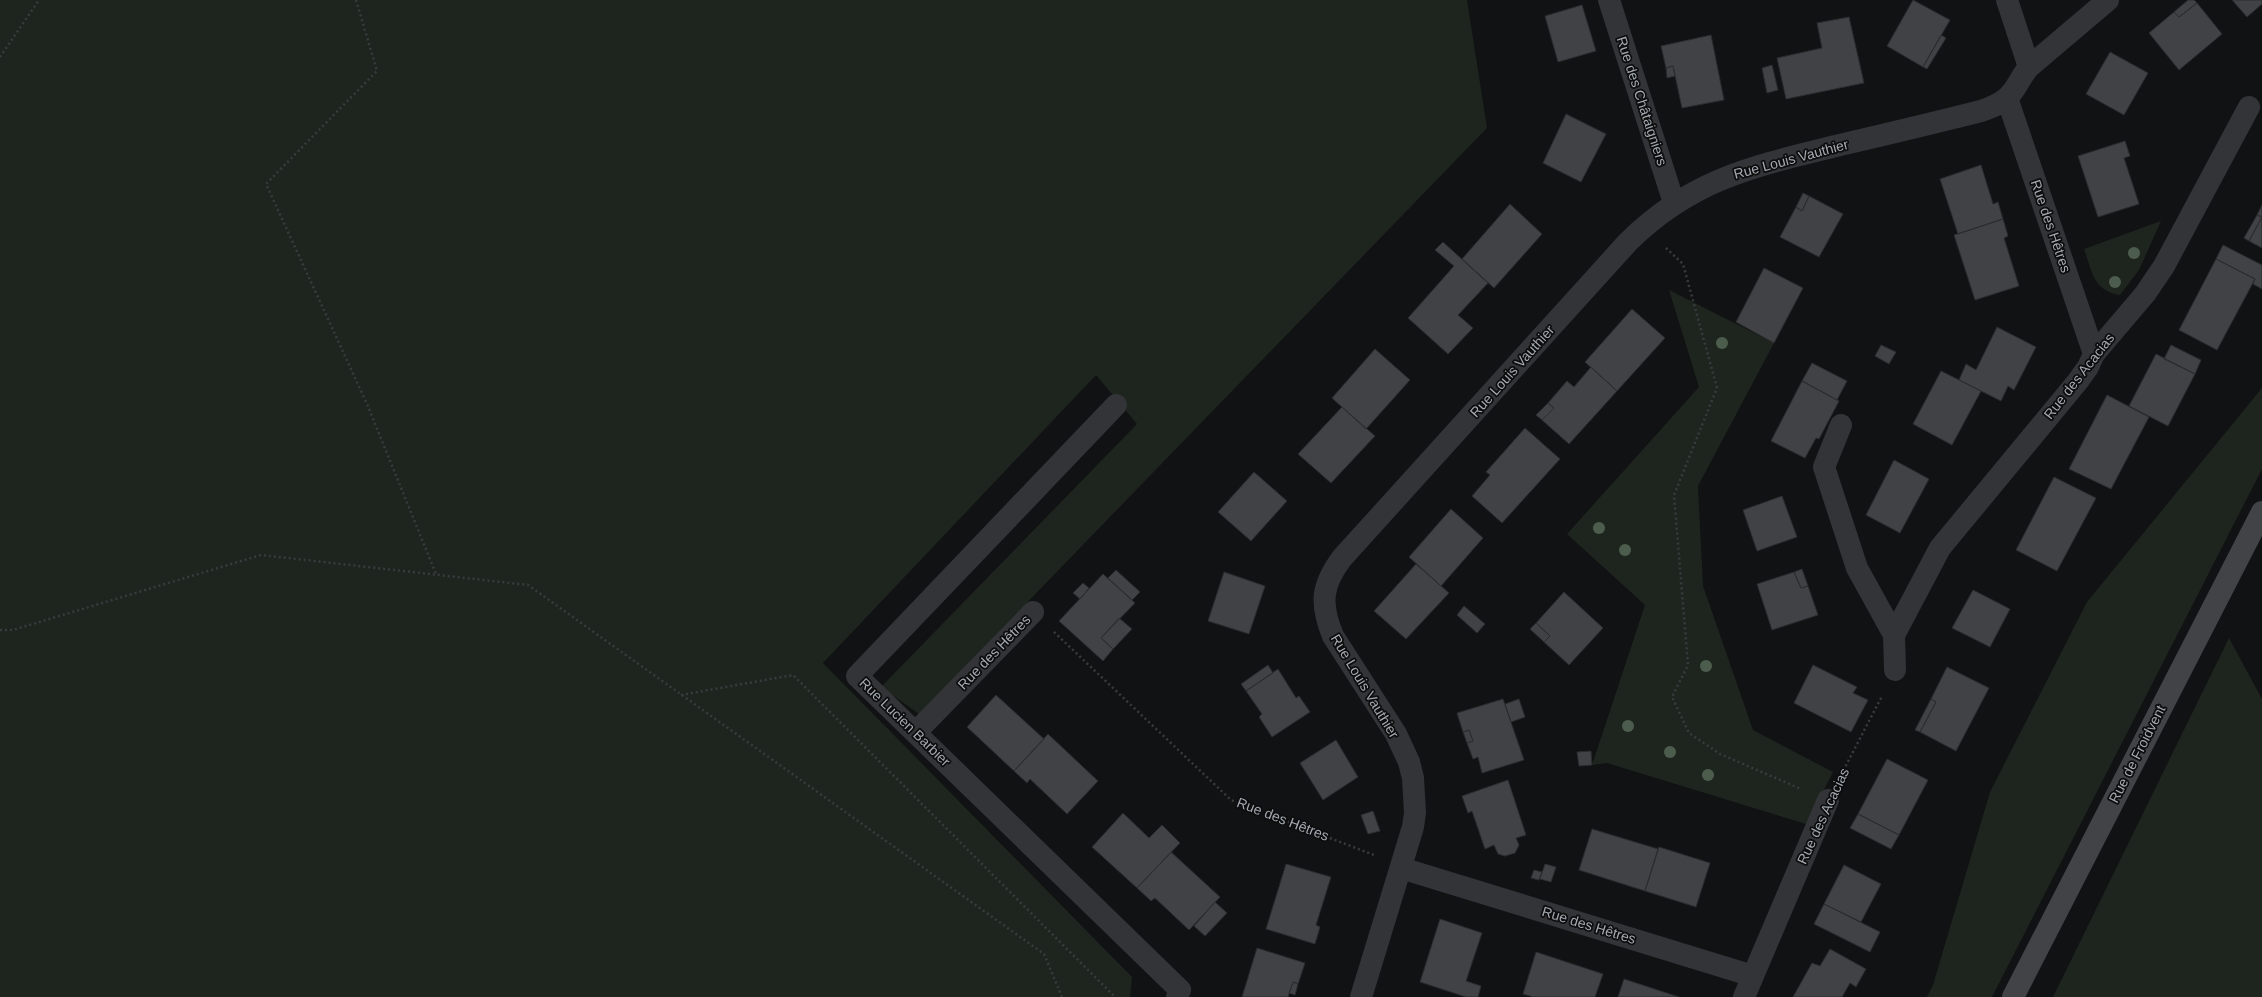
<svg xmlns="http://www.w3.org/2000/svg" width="2262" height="997" viewBox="0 0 2262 997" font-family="Helvetica,sans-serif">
<rect width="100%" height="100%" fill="#111213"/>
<path fill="#1e251e" d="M0,0H1467L1487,128L919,714L881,687L1137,424L1096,375L823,663L1132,977L1130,997H0Z
M2161,221L2139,270L2120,295C2093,291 2092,271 2084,249Z
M1669,290L1774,343L1698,486L1703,586L1753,730L1833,772L1806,824L1607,763L1592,765L1645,605L1567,534L1699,387Z
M2262,388V469L1992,997H1927L1933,985L1990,792L2087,602Z
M2229,638L2262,699V997H2053Z"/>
<path fill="#414246" stroke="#2c2c2f" d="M1913,0L1950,20L1923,67L1887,46Z
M2188,0H2194L2197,3L2179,17L2174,12Z
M2232,0H2262V4L2247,17Z
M2197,3L2222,34L2179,70L2149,33L2174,12L2179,17Z
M1582,5L1596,51L1558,62L1545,16Z
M1849,17L1864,83L1786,99L1777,58L1822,48L1817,23Z
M1711,35L1724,100L1682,108L1673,66L1666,68L1661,46Z
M1941,35L1946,38L1927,69L1923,67Z
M2110,52L2148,73L2124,115L2086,94Z
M1772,65L1778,90L1767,93L1762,68Z
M1673,66L1675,76L1667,78L1666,68Z
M1566,114L1606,134L1581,182L1543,163Z
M2125,141L2130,156L2124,158L2139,204L2098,217L2078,156Z
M1981,165L1993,204L1998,202L2003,219L1958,234L1940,179Z
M1803,193L1809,196L1802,211L1796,207Z
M1809,196L1843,214L1819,257L1780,237L1796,207L1802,211Z
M1510,204L1542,234L1494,288L1462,259Z
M2262,205V248L2249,241L2262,217L2257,215Z
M2257,215L2262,217L2249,241L2244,238Z
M2003,219L2008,236L2004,238L2019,286L1975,300L1954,235Z
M1443,242L1488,283L1458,315L1473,328L1448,354L1408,318L1454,266L1435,250Z
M2223,245L2262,265V289L2253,284L2255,279L2216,259Z
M2216,259L2255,279L2217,350L2179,330Z
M1764,268L1803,288L1774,343L1736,322Z
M1632,309L1665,338L1617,391L1585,362Z
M1997,327L2036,347L2014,390L2008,386L2001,401L1959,380L1966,364L1976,370Z
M1881,345L1896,352L1889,364L1875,356Z
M2171,345L2201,360L2195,374L2164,359Z
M1375,349L1410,380L1366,429L1332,398Z
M2156,354L2195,374L2168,426L2129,406Z
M1812,363L1847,381L1837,400L1802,381Z
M1591,367L1617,391L1569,444L1542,420L1554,408L1548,403L1567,381L1574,387Z
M1941,371L1981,391L1952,445L1913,424Z
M1802,381L1839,401L1819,439L1816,438L1805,458L1771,441Z
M2107,395L2149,417L2111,489L2069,469Z
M1548,403L1554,408L1542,420L1536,415Z
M1342,407L1375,436L1331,483L1298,454Z
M1525,428L1560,459L1502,523L1472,496L1490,475L1486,472Z
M1894,460L1929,479L1900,533L1866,515Z
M1254,472L1287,501L1251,541L1218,512Z
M2054,477L2096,498L2057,571L2016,550Z
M1782,496L1797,537L1757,551L1743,510Z
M1451,509L1483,538L1441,586L1409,557Z
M1416,564L1449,593L1406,639L1374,611Z
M1802,569L1808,586L1801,588L1794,572Z
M1116,570L1140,592L1132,600L1108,578Z
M1224,572L1265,586L1249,634L1208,621Z
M1794,572L1801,588L1808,586L1818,615L1772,630L1757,584Z
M1103,574L1135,603L1101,638L1113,649L1103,661L1059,621Z
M1083,583L1089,588L1080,599L1073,593Z
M1973,590L2010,609L1990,647L1952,628Z
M1564,592L1603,628L1569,665L1544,642L1550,636L1536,623Z
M1464,606L1485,624L1477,633L1457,615Z
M1119,618L1132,629L1113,649L1101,638Z
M1536,623L1550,636L1544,642L1530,629Z
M1268,665L1273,673L1246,691L1241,684Z
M1813,665L1857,687L1853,693L1868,700L1851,732L1794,703Z
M1947,667L1989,688L1956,751L1920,732L1936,702L1931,699Z
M1278,669L1296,698L1299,696L1310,712L1272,737L1259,717L1262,714L1246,691Z
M996,695L1044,739L1014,771L967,727Z
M1503,699L1524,760L1482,773L1478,757L1473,759L1467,743L1473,741L1469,730L1463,732L1457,713Z
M1519,699L1525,717L1511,722L1505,704Z
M1931,699L1936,702L1920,732L1915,730Z
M1469,730L1473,741L1467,743L1463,732Z
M1048,734L1098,781L1067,814L1030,779L1027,783L1014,771Z
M1336,740L1358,777L1323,800L1300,763Z
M1591,751L1592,765L1579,766L1577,752Z
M1887,759L1928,780L1899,835L1858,814Z
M1508,780L1526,835L1516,838L1519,845L1515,853L1505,856L1498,854L1494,845L1485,849L1472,811L1468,813L1462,796Z
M1373,811L1380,831L1368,834L1361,815Z
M1123,813L1149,838L1162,825L1180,843L1137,888L1092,847Z
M1858,814L1899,835L1891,849L1850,828Z
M1592,829L1658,849L1645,891L1579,870Z
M1659,847L1710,863L1696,907L1645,891Z
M1171,852L1220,897L1189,930L1155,898L1151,901L1137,888Z
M1286,864L1331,877L1316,925L1320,927L1315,944L1266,929Z
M1545,864L1556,867L1551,882L1540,879Z
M1844,865L1881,884L1861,922L1824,904Z
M1534,870L1542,872L1539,880L1531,878Z
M1215,902L1227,913L1205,936L1194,926Z
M1824,904L1880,932L1870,952L1814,924Z
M1440,919L1482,933L1466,981L1481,986L1478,997H1466L1420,982Z
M1257,948L1305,963L1298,984L1293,982L1288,997H1242Z
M1830,949L1866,969L1856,987L1850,983L1842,997H1793L1812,963L1820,966Z
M1536,952L1603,974L1595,997H1533L1523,994Z
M1624,979L1679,997H1618Z
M1293,982L1298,984L1295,995L1289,993Z"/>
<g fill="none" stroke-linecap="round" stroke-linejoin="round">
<path stroke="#393b3e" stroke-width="2.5" stroke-dasharray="2 3" stroke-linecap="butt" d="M356,0L377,71L266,184L367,404L436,574
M0,57L39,0
M1666,248L1683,264L1717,388L1674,495L1688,665L1672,697L1689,733L1720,754L1801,789
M0,630H13L261,555L528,585L1044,954L1062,997
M1054,632L1231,800L1374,855
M681,695L793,675L1115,997
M1841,775L1882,696"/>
<path stroke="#333437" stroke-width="22" d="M1609,0L1674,203
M2007,0L2029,67
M2007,98L2094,354
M1116,405L857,676L1180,990L1177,997
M1841,425L1824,467L1857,568L1894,635
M1895,670L1894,635L1940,548L2078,381L2088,367L2094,354L2145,294L2164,266L2249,107
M916,732L1033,612
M1401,868L1753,976
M1361,997L1413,827L1415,813L1413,778L1409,762L1396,734L1333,636C1320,604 1321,586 1342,558L1628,242C1693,178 1755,166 1840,145C1887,134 1934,123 1981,111C1993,107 2006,102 2013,91C2019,83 2022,75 2029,67L2108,0
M1744,997L1828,800"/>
<path stroke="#414347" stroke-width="22" d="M2013,997L2262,512"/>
</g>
<g fill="#4d5d4d">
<circle cx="2134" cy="253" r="6"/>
<circle cx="2115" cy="282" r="6"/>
<circle cx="1722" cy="343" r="6"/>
<circle cx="1599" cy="528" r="6"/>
<circle cx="1625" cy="550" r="6"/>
<circle cx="1706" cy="666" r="6"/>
<circle cx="1628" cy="726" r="6"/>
<circle cx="1670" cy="752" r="6"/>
<circle cx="1708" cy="775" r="6"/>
</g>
<g text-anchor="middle" stroke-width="3.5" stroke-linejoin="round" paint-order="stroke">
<g font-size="14" fill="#a4aab2" stroke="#0d0d0e">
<text transform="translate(1642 101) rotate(72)" y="5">Rue des Châtaigniers</text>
<text transform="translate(1791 159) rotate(-15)" y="5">Rue Louis Vauthier</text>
<text transform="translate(2051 226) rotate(71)" y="5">Rue des Hêtres</text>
<text transform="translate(1512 371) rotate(-48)" y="5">Rue Louis Vauthier</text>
<text transform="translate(2079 376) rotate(-52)" y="5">Rue des Acacias</text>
<text transform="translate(994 652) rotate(-46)" y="5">Rue des Hêtres</text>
<text transform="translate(1365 686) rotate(59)" y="5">Rue Louis Vauthier</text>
<text transform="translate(905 722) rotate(44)" y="5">Rue Lucien Barbier</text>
<text transform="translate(2137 754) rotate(-63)" y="5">Rue de Froidvent</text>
<text transform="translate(1823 816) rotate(-65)" y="5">Rue des Acacias</text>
<text transform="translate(1283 819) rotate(21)" y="5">Rue des Hêtres</text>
<text transform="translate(1589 925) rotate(17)" y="5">Rue des Hêtres</text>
</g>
</g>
</svg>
